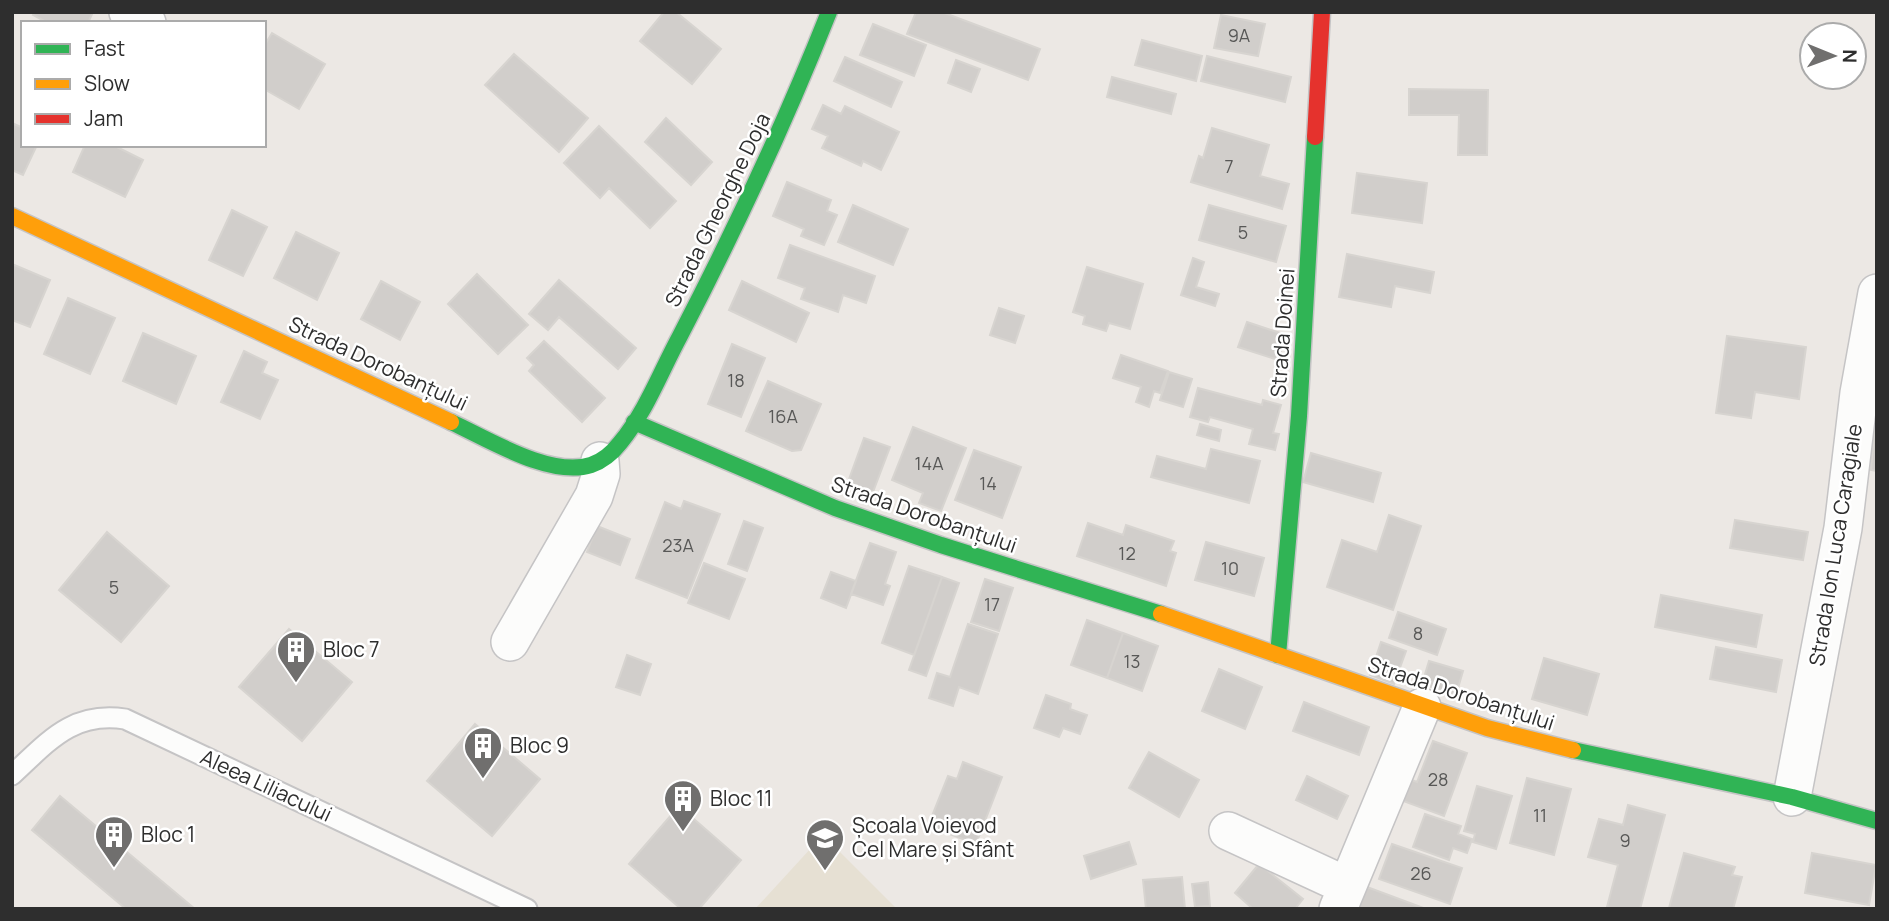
<svg xmlns="http://www.w3.org/2000/svg" width="1889" height="921" viewBox="0 0 1889 921" font-family="Manrope,sans-serif">
<rect width="100%" height="100%" fill="#ece8e4"/>
<path fill="#e6e0d3" d="M823,835L897,909H755Z"/>
<path fill="#d1cecb" stroke="#d7d4d0" stroke-width="2" d="M35,12H93L88,23H48L33,15Z
M664,12H676L721,49L692,84L640,41Z
M916,12H942L1040,49L1028,80L907,34Z
M1221,15L1265,24L1258,56L1214,48Z
M873,24L926,45L914,76L860,55Z
M272,33L325,64L299,109L264,89V46Z
M1142,40L1202,56L1196,81L1135,65Z
M514,54L588,118L559,152L485,85Z
M1207,56L1291,77L1285,102L1201,81Z
M845,57L902,82L891,107L834,81Z
M956,60L980,69L971,92L948,83Z
M1112,77L1176,94L1171,114L1107,97Z
M1409,89L1488,90L1487,155H1458L1459,115H1409Z
M823,105L841,114L845,106L899,132L881,170L863,161L861,166L822,148L828,136L812,129Z
M666,118L712,162L691,185L645,142Z
M12,123L23,128V145H37L23,175L12,170Z
M599,126L676,201L650,228L609,188L600,198L564,163Z
M1212,128L1269,145L1260,176L1289,184L1282,209L1191,182L1199,156L1203,158Z
M85,145H113L143,160L125,197L73,172Z
M1357,173L1427,183L1422,223L1352,213Z
M787,182L831,200L827,211L837,215L824,245L801,236L804,229L773,216Z
M853,205L908,229L893,265L838,242Z
M1209,205L1286,226L1276,262L1199,240Z
M232,210L267,227L243,276L209,260Z
M296,232L339,253L317,300L274,278Z
M790,245L875,276L866,303L843,295L838,312L801,299L805,288L778,278Z
M1347,254L1434,272L1430,293L1395,286L1391,307L1339,297Z
M1193,258L1204,262L1196,287L1219,294L1215,306L1181,295Z
M12,264L50,280L30,327L12,320Z
M1087,267L1143,284L1130,329L1109,323L1106,331L1083,324L1085,316L1073,312Z
M477,274L528,325L498,354L448,304Z
M559,280L636,348L618,369L559,317L548,330L529,314Z
M381,281L420,302L400,340L361,319Z
M742,281L809,313L796,342L729,310Z
M68,298L115,318L90,374L44,354Z
M999,308L1024,316L1015,343L990,335Z
M1247,322L1286,335L1278,360L1238,347Z
M143,333L196,356L176,404L123,381Z
M1727,336L1806,347L1799,399L1755,392L1751,418L1716,413Z
M544,341L605,398L582,422L529,371L534,365L527,358Z
M732,344L765,358L741,417L708,404Z
M244,351L267,362L262,373L278,380L260,419L221,402Z
M1121,355L1168,371L1160,393L1154,391L1149,407L1136,402L1141,387L1113,378Z
M1169,372L1192,379L1183,407L1160,400Z
M768,381L821,404L801,450L792,451L746,431Z
M1198,388L1262,405L1263,400L1281,405L1273,433L1279,434L1275,450L1249,444L1253,429L1210,417L1208,422L1190,417Z
M1875,421H1877V471L1871,470Z
M1200,424L1221,430L1219,441L1197,435Z
M913,427L966,448L941,511L919,503L923,493L892,480Z
M864,438L890,447L873,492L848,482Z
M1211,449L1260,461L1249,503L1151,477L1157,456L1206,469Z
M974,450L1021,467L1002,518L955,500Z
M1311,453L1381,473L1373,502L1303,482Z
M684,501L720,514L687,598L636,578L665,502L681,509Z
M1389,515L1421,526L1393,610L1327,587L1342,540L1377,552Z
M1735,520L1808,532L1803,560L1730,548Z
M744,521L763,528L747,571L728,564Z
M1088,523L1123,535L1126,525L1174,541L1170,551L1176,553L1166,586L1077,556Z
M597,526L630,539L620,565L587,552Z
M107,532L169,586L121,642L59,590Z
M1206,542L1264,558L1254,596L1195,580Z
M870,543L896,552L885,584L890,586L883,605L851,594Z
M704,563L745,579L729,619L688,603Z
M909,566L942,577L914,655L882,643Z
M831,572L856,581L846,608L821,598Z
M942,577L959,583L926,676L909,670Z
M985,579L1013,588L999,631L971,622Z
M1661,595L1762,615L1756,647L1655,627Z
M1398,612L1446,629L1437,655L1389,638Z
M1087,620L1123,633L1107,678L1071,665Z
M968,624L998,634L978,694L959,687L953,706L929,698L937,673L950,677Z
M289,629L352,682L302,741L239,687Z
M1123,633L1158,646L1142,691L1107,678Z
M1381,642L1406,651L1394,684L1370,675Z
M1716,647L1782,660L1776,692L1710,679Z
M627,655L651,664L640,695L616,687Z
M1544,658L1599,674L1587,715L1532,699Z
M1429,661L1463,671L1456,695L1422,684Z
M1219,669L1262,687L1245,729L1202,711Z
M1046,695L1071,704L1070,709L1087,715L1080,734L1063,728L1059,737L1034,728Z
M1304,702L1369,727L1359,755L1293,731Z
M475,724L540,779L492,836L427,781Z
M1433,741L1467,753L1444,816L1395,798L1403,777L1417,782Z
M1149,752L1199,780L1179,817L1129,788Z
M963,762L1002,777L976,844L928,826L948,776L957,779Z
M1307,776L1348,796L1337,819L1296,800Z
M1527,778L1571,789L1554,855L1510,843Z
M1477,786L1512,796L1496,849L1473,842L1475,834L1464,831Z
M60,796L195,909H126L32,830Z
M1628,805L1665,815L1640,909H1615L1607,907L1618,865L1588,857L1599,819L1623,825Z
M679,806L741,860L699,909H681L629,864Z
M1425,814L1461,826L1458,834L1472,839L1467,853L1453,848L1449,860L1413,847Z
M1129,842L1136,864L1091,879L1084,856Z
M1392,844L1462,868L1450,904L1379,879Z
M1684,853L1735,867L1732,875L1742,877L1733,909L1669,908Z
M1812,853L1876,865L1869,905L1805,893Z
M1259,864L1303,899L1295,909H1253L1235,893Z
M1182,877L1185,909H1146L1143,880Z
M1208,882L1210,906L1195,907L1192,884Z
M1367,887L1426,909H1358Z"/>
<g fill="none" stroke-linecap="round" stroke-linejoin="round">
<defs>
<path id="lane" d="M12,775C48,742 72,711 125,719L527,909"/>
<path id="street" d="M128,12L147,23
M510,642L594,496L601,474L600,461
M1792,797L1843,528L1859,393L1877,293
M1228,831L1347,886
M1338,909L1422,707"/>
<path id="fast" d="M451,422C488,439 550,478 591,465C603,461 613,452 620,443C646,412 661,371 680,336C735,230 785,123 829,12
M634,422L835,508L941,545L1161,614
M1278,655L1299,416L1315,137
M1573,750L1792,797L1877,821"/>
<path id="slow" d="M12,216L451,422
M1161,614L1487,728L1573,750"/>
<path id="jam" d="M1315,137L1322,12"/>
</defs>
<use href="#lane" stroke="#c5c4c5" stroke-width="23"/>
<use href="#street" stroke="#c5c4c5" stroke-width="40"/>
<use href="#fast" stroke="#c5c4c5" stroke-width="19"/>
<use href="#slow" stroke="#c5c4c5" stroke-width="19"/>
<use href="#jam" stroke="#c5c4c5" stroke-width="19"/>
<use href="#lane" stroke="#fcfcfb" stroke-width="19"/>
<use href="#street" stroke="#fcfcfb" stroke-width="37"/>
<use href="#fast" stroke="#30b455" stroke-width="16"/>
<use href="#slow" stroke="#ff9f0a" stroke-width="16"/>
<use href="#jam" stroke="#e5322d" stroke-width="16"/>
</g>
<defs>
<symbol id="building-pin" viewBox="-11 -11 22 30"><path d="M0 17L-7.5 6A9.5 9.5 0 1 1 7.5 6Z" fill="#706f6e" stroke="#fff"/><path d="M-4-6H4V6H1V3H-1V6H-4ZM-2.5-4.3h1.7v1.8h-1.7ZM.8-4.3h1.7v1.8H.8ZM-2.5-1h1.7V.8h-1.7ZM.8-1h1.7V.8H.8Z" fill="#fff"/></symbol>
<symbol id="school-pin" viewBox="-11 -11 22 30"><path d="M0 17L-7.5 6A9.5 9.5 0 1 1 7.5 6Z" fill="#706f6e" stroke="#fff"/><path d="M0-5L7-2L0 1L-7-2ZM-4 1L0 2.5L4 1V4Q0 6-4 4Z" fill="#fff"/></symbol>
</defs>
<g fill-rule="evenodd">
<use href="#building-pin" x="274" y="628" width="44" height="60"/>
<use href="#building-pin" x="461" y="724" width="44" height="60"/>
<use href="#building-pin" x="661" y="777" width="44" height="60"/>
<use href="#building-pin" x="92" y="813" width="44" height="60"/>
<use href="#school-pin" x="803" y="816" width="44" height="60"/>
</g>
<g text-anchor="middle" stroke-width="5" stroke-linejoin="round" paint-order="stroke">
<g font-size="18" fill="#585857">
<text x="1239" y="42">9A</text>
<text x="1229" y="173">7</text>
<text x="1243" y="239">5</text>
<text x="736" y="387">18</text>
<text x="783" y="423">16A</text>
<text x="929" y="470">14A</text>
<text x="988" y="490">14</text>
<text x="678" y="552">23A</text>
<text x="1127" y="560">12</text>
<text x="1230" y="575">10</text>
<text x="114" y="594">5</text>
<text x="992" y="611">17</text>
<text x="1418" y="640">8</text>
<text x="1132" y="668">13</text>
<text x="1438" y="786">28</text>
<text x="1540" y="822">11</text>
<text x="1625" y="847">9</text>
<text x="1421" y="880">26</text>
</g>
<g font-size="21" fill="#2e2e2e" stroke="#fff">
<text transform="translate(718 210) rotate(-64)" y="7">Strada Gheorghe Doja</text>
<text transform="translate(1283 333) rotate(-86)" y="7">Strada Doinei</text>
<text transform="translate(378 364) rotate(25)" y="7">Strada Dorobanțului</text>
<text transform="translate(924 515) rotate(19)" y="7">Strada Dorobanțului</text>
<text transform="translate(1836 545) rotate(-81)" y="7">Strada Ion Luca Caragiale</text>
<text transform="translate(1461 694) rotate(18)" y="7">Strada Dorobanțului</text>
<text transform="translate(266 786) rotate(25)" y="7">Aleea Liliacului</text>
</g>
<g font-size="21" fill="#2e2e2e" stroke="#fff" text-anchor="start">
<text x="323" y="657">Bloc 7</text>
<text x="510" y="753">Bloc 9</text>
<text x="710" y="806">Bloc 11</text>
<text x="852" y="833">Școala Voievod<tspan x="852" dy="24">Cel Mare și Sfânt</tspan></text>
<text x="141" y="842">Bloc 1</text>
</g>
</g>
<rect width="1889" height="921" fill="none" stroke="#2e2e2e" stroke-width="28"/>
<rect x="21" y="21" width="245" height="126" fill="#ffffff" stroke="#ababab" stroke-width="2"/>
<rect x="35" y="44" width="35" height="10" fill="#30b455" stroke="#ababab" stroke-width="2"/>
<text x="84" y="56" font-size="21" fill="#2e2e2e">Fast</text>
<rect x="35" y="79" width="35" height="10" fill="#ff9f0a" stroke="#ababab" stroke-width="2"/>
<text x="84" y="91" font-size="21" fill="#2e2e2e">Slow</text>
<rect x="35" y="114" width="35" height="10" fill="#e5322d" stroke="#ababab" stroke-width="2"/>
<text x="84" y="126" font-size="21" fill="#2e2e2e">Jam</text>
<g transform="translate(1833 56) rotate(91)"><circle r="33" fill="#ffffff" stroke="#ababab" stroke-width="2"/>
<path d="M0-5L12 26L0 18L-12 26Z" fill="#706f6e"/>
<text y="-10" font-size="19" font-weight="bold" text-anchor="middle" fill="#2e2e2e">N</text>
</g>
</svg>
